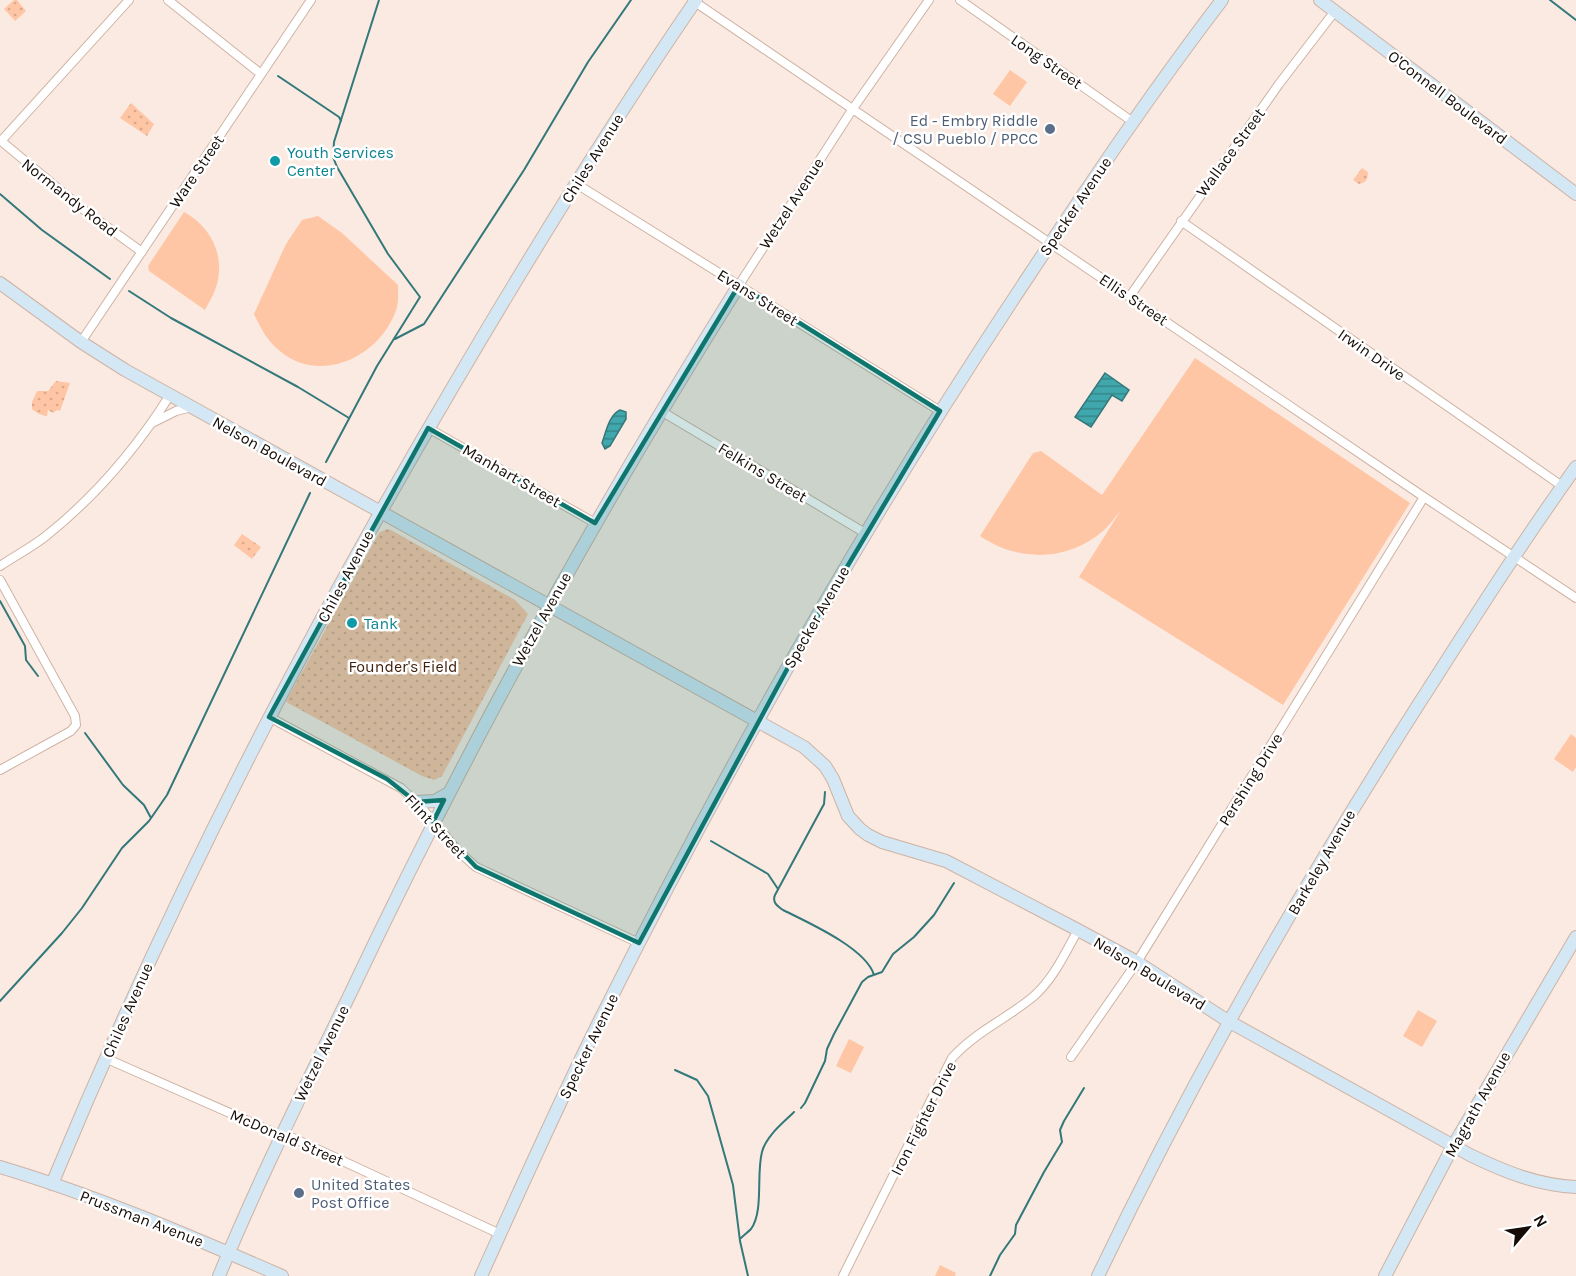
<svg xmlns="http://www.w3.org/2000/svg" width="1576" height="1276" viewBox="0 0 1576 1276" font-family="Karla,sans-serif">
<defs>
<pattern id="park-dots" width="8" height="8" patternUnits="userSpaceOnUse" patternTransform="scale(1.5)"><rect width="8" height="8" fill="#ffc6a5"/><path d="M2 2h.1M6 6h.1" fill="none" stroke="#daa98d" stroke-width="1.8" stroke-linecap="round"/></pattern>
<pattern id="water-rules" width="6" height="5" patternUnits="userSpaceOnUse" patternTransform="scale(1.5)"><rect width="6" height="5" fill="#40a7ac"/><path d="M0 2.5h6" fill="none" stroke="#34868a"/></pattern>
</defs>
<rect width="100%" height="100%" fill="#fbeae1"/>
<path fill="#ffc6a5" d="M1010,70L1027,82L1010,106L993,94Z
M184,212C210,226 225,254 217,284C215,293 209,302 205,310L149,271L148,266Z
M318,216L342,233L398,285C398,294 399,305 395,313C378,357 321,384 281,352C268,342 261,329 254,314L286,244L302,220Z
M1195,358L1410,503L1283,705L1079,577L1121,510C1115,517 1110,525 1103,531C1067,562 1018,562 980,536L1033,453L1041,451L1102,495Z
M1571,734L1576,738V767L1573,772L1554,759Z
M1418,1010L1437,1021L1422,1047L1403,1036Z
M849,1039L864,1047L851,1073L836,1066Z
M940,1265L956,1273L955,1276H935Z"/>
<path fill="url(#park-dots)" d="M14,0H17L26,11L15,21L4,9Z
M131,103L154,124L147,136L120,118Z
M1362,168L1368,172C1368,180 1366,182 1359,184L1353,180Z
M56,381L70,383L60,411L57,410L53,413L48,410L47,416C42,416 35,412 32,409V402L37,391H48Z
M387,529L391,530L515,600L528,614L442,776L434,780L422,776L288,703L286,701L379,533Z
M242,534L261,547L252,559L234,545Z"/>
<path fill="url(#water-rules)" stroke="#33787a" stroke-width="1.5" d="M1105,373L1129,390L1122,401L1112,395L1091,427L1075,417Z
M620,410L626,412V419L610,446L605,449L602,443C606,432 609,415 620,410Z"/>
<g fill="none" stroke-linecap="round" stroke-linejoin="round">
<path stroke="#33787a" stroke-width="2" d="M1550,0L1576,20
M278,76L339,117L341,121
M0,194L42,230L110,279
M129,291L171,318L298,387L349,418
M395,339L424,324L524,170L588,62L631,0
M326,462L377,366L420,297L388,254L337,167L333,157L334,142L379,0
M0,601L25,646L26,660L38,676
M85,733L123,785L144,805L151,818
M825,792L824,804L775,895C772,902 777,906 783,910C807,922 866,948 874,975
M711,841L768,874L778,889
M0,1001L62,933L82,908L122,848L149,821L167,795L310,493
M675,1070L697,1080L708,1096L733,1185L740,1241L748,1276
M801,1108L805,1103L825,1061L827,1049L834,1034L862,982L868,977L882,972L893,954L914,937L934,915L954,883
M741,1238C744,1235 748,1232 751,1229C764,1211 756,1174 762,1152C766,1136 783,1123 794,1112
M990,1276L1000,1255L1015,1234L1016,1225L1044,1172L1062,1142L1060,1130L1064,1121L1084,1088"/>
<defs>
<path id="street" d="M168,0L261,74
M692,0L1424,497L1576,598
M960,0L1133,122
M0,140L84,210L142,252
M1,141L129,0
M575,183L940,411
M1181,221L1562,486
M739,285L852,110L929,0
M1130,296L1279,84L1335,11
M81,342L311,0
M661,411L865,533
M152,423L176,411L192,407
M428,428L595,523
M0,566C15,556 32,547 46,536C96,496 136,449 170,395
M0,580L75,716L76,725L71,731L0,770
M269,717L401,788L422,808L458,851L476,867L639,943
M1071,1057L1137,962L1424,497
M105,1058L273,1132L291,1137L500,1234
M843,1276L952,1058C975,1032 1008,1018 1034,996C1054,978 1065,953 1078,930"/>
<path id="secondary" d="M1320,0L1576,194
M0,283L81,342L125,370L804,747L825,766L833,779L848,816L860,829L868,835L882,842L946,861L1078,930L1137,962L1228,1021L1470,1155C1505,1172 1537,1185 1576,1187
M416,802L435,801L447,794
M0,1167C97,1196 190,1236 282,1276
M52,1184C166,908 302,642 454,385C531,254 610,125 696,0
M219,1276C259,1179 306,1085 352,990C467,747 596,513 739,285
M481,1276C520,1190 558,1104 600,1020C727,765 868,517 1026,280C1089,185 1153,90 1222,0
M1098,1276C1193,1077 1303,885 1422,699C1472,621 1522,542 1576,467
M1385,1276L1453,1146L1576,937"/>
</defs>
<use href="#street" stroke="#ceb3a4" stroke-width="10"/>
<use href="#secondary" stroke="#ceb3a4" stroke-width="14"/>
<use href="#street" stroke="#fff" stroke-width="8"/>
<use href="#secondary" stroke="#d4e7f4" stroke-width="12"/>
</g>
<path fill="#0f766e" fill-opacity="0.2" stroke="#0f766e" stroke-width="4.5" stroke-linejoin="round" d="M739,285L940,411L798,649L639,943L476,867L433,822L444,800L416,802L387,779L269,717L428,428L595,523Z"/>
<g fill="#5c6f8a" stroke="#fff" stroke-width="2">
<circle cx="1050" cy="129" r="6"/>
<circle cx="299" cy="1193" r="6"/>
</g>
<g fill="#0f9aa8" stroke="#fff" stroke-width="2">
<circle cx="275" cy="161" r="6"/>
<circle cx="352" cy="623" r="6"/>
</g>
<g text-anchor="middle" stroke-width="5" stroke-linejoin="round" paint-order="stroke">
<g font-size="16" fill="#150c07" stroke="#fff">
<text transform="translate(1047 61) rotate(35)" y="6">Long Street</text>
<text transform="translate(1448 97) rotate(37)" y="6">O'Connell Boulevard</text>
<text transform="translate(1230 152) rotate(-54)" y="6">Wallace Street</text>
<text transform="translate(592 158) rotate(-58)" y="6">Chiles Avenue</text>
<text transform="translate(196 171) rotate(-56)" y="6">Ware Street</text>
<text transform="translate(70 197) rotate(38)" y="6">Normandy Road</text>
<text transform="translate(791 203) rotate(-57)" y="6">Wetzel Avenue</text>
<text transform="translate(1075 206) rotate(-56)" y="6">Specker Avenue</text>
<text transform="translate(758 297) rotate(32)" y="6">Evans Street</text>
<text transform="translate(1134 299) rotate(34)" y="6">Ellis Street</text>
<text transform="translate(1372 354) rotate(35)" y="6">Irwin Drive</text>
<text transform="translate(270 451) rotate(29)" y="6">Nelson Boulevard</text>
<text transform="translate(763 472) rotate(31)" y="6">Felkins Street</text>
<text transform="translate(512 475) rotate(30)" y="6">Manhart Street</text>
<text transform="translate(345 576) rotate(-62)" y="6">Chiles Avenue</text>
<text transform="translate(816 617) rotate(-60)" y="6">Specker Avenue</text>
<text transform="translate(541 619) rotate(-61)" y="6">Wetzel Avenue</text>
<text transform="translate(1250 779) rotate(-58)" y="6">Pershing Drive</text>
<text transform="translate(436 826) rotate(47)" y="6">Flint Street</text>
<text transform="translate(1321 862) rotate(-60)" y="6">Barkeley Avenue</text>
<text transform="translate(1150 973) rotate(31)" y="6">Nelson Boulevard</text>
<text transform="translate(127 1010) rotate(-66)" y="6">Chiles Avenue</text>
<text transform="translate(588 1046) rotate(-64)" y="6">Specker Avenue</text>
<text transform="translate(321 1053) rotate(-64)" y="6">Wetzel Avenue</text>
<text transform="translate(1477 1104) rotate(-61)" y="6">Magrath Avenue</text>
<text transform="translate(923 1118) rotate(-63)" y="6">Iron Fighter Drive</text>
<text transform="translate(287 1137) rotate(23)" y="6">McDonald Street</text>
<text transform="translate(142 1218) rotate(21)" y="6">Prussman Avenue</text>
</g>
<g font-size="16" fill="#4e5e75" stroke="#fff" text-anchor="end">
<text x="1038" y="126">Ed - Embry Riddle<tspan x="1038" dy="18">/ CSU Pueblo / PPCC</tspan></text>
<text x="311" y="1190" text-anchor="start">United States<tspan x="311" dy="18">Post Office</tspan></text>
</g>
<g font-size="16" fill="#0d838f" stroke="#fff" text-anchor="start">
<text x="287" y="158">Youth Services<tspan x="287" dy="18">Center</tspan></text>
<text x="364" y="629">Tank</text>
</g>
<g font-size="16" fill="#42220d" stroke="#fff">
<text x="403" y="672">Founder's Field</text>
</g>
</g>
<g transform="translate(1528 1228) rotate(61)" stroke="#ffffff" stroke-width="4.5" paint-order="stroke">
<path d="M0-4.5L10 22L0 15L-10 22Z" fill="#150c07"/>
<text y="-9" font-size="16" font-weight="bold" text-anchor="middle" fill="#150c07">N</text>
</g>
</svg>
